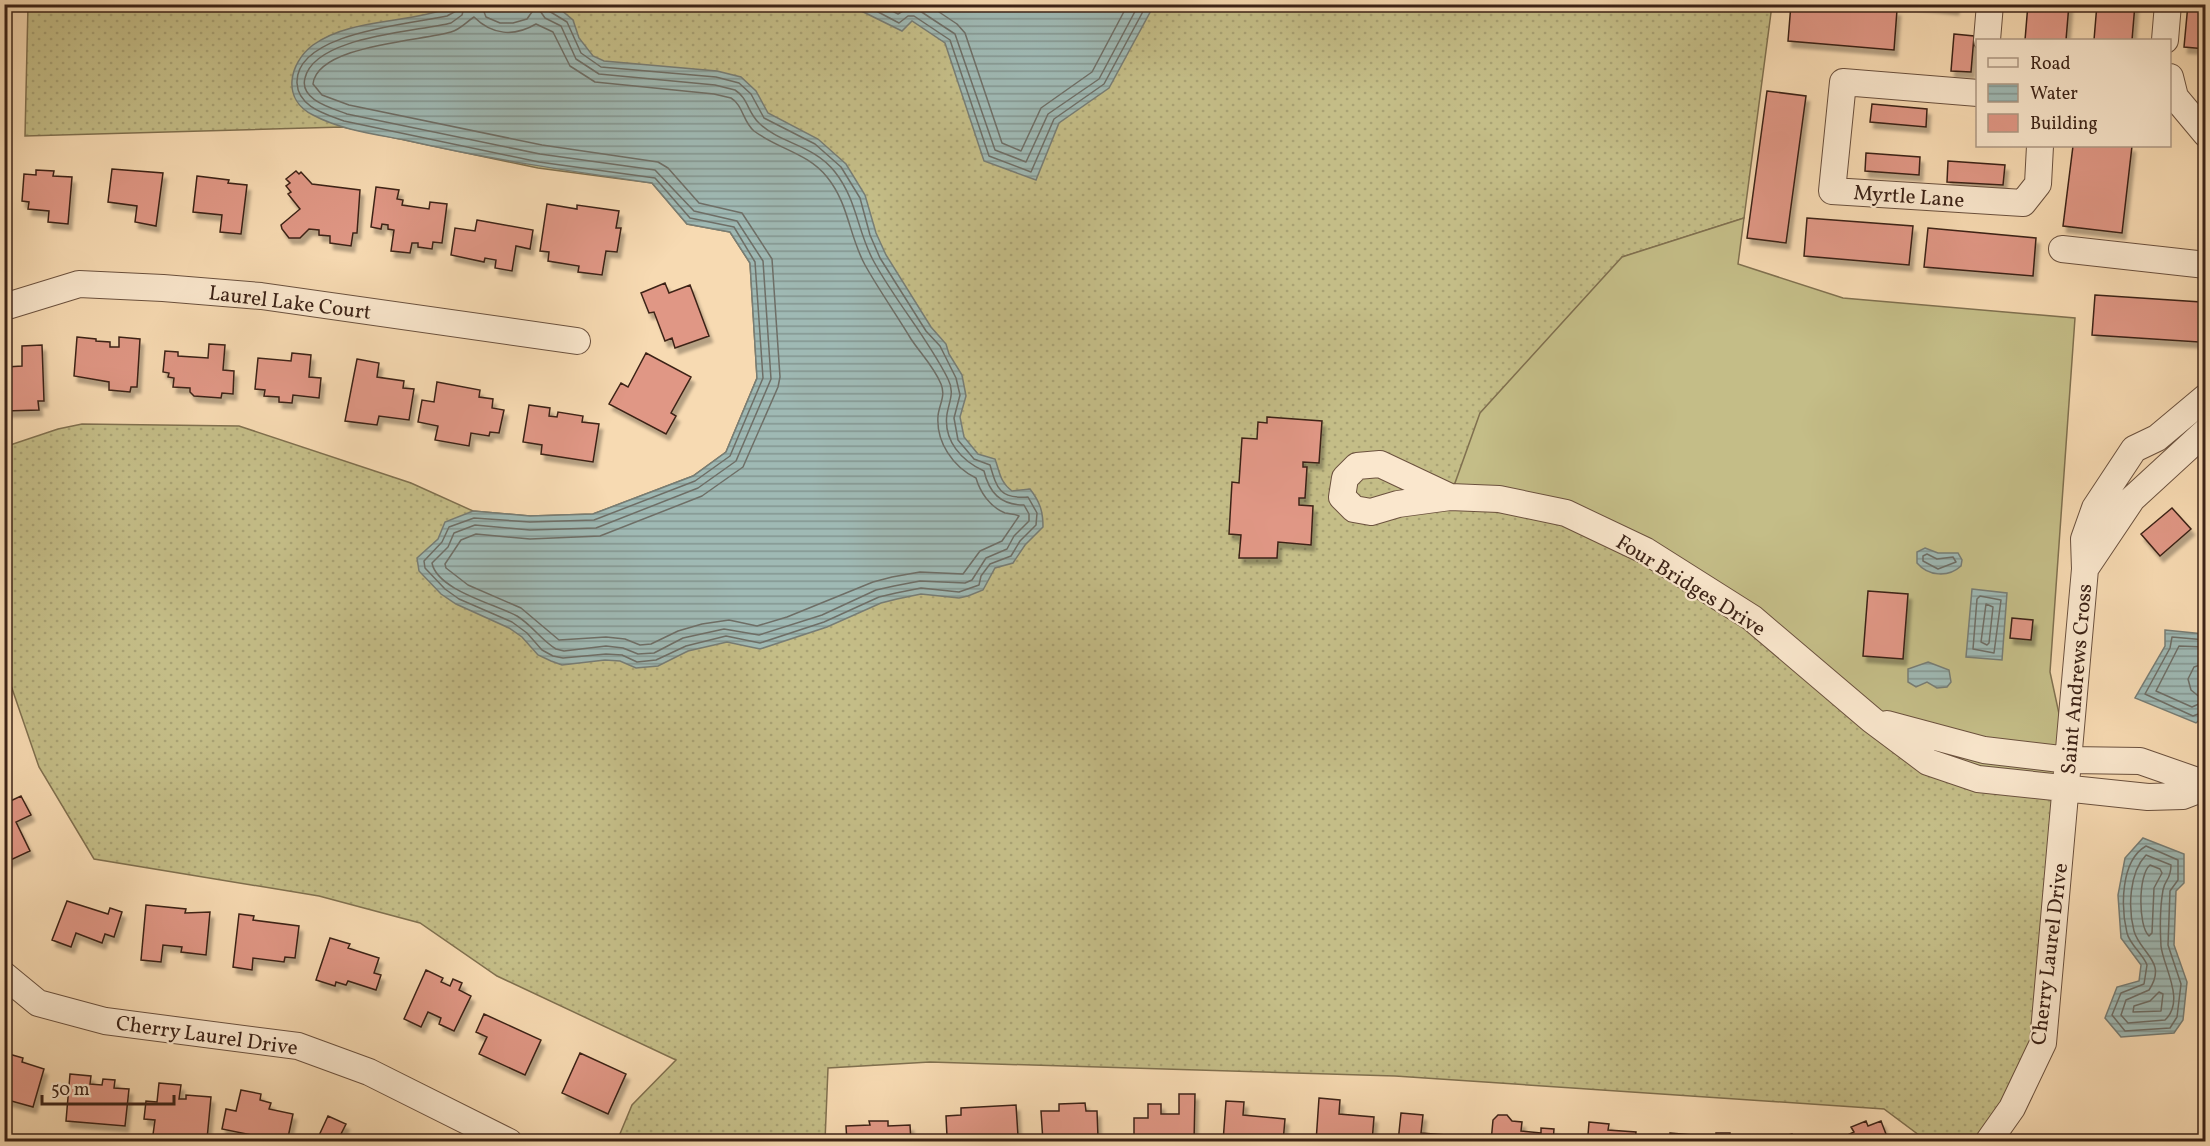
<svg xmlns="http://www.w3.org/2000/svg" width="2210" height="1146" viewBox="0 0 2210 1146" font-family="Vollkorn,serif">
<defs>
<pattern id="grass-dots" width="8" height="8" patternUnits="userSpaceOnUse" patternTransform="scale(1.5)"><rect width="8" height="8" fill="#c4bd87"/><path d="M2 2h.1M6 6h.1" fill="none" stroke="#a9a274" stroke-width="1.8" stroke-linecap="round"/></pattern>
<pattern id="water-rules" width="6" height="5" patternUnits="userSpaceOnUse" patternTransform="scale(1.5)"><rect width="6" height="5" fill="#9fb9b4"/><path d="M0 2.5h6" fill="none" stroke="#839691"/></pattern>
<filter id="shadow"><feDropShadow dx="3.5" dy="6" stdDeviation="1.5" flood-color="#0004"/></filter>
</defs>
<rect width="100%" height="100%" fill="#f7dab2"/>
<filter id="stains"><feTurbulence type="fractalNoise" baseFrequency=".00333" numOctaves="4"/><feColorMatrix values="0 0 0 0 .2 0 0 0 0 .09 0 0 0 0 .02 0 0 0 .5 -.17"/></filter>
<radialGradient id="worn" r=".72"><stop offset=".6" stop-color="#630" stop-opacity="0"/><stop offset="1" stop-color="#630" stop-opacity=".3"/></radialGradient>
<path fill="url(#grass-dots)" stroke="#80704f" stroke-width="1.5" d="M28,5H1772L1744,218L1622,257L1566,513L2066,789L2043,1043L1988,1141H1927L1884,1109L1395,1076L930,1062L828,1068L825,1141H617L632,1105L676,1060L497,976L420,923L319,896L94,859L39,767L5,668L4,447L58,429L82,424L239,426L411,483L473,511L530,516L593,514L693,476L726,452L757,378L750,263L730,232L687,224L652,183L538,168L343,127L25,136Z"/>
<path fill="#c4bd87" stroke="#80704f" stroke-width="1.5" d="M1744,218L1738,264L1843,298L2075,318L2050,672L2069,760L2066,789L1928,762L1752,618L1566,513L1450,497L1480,413L1622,257Z"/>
<path fill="url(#water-rules)" stroke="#777d75" stroke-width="1.5" d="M457,4L487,5L504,10L540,5L561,10L573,20L579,38L593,56L604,61L717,71L741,77L756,91L768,113L818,139L846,164L865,195L876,233L886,255L931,327L946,344L949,354L962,375L966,396L960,417L964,437L978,454L995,459C1000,473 1000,482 1012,491L1030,489C1040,502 1043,511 1043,527L1025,545L1013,563L995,568L983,590L968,596L959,598L921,594L897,599L881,603L827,627L760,649L727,642L688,651L658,666L636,668L620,661L605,660L562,665L551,661L538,655L522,637L509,628L456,604L441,594L419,571L417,558L438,539L445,522L473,511L530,516L593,514L693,476L726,452L757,378L750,263L730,232L687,224L652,183C569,171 487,159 405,140C374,134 341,130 313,115C281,99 289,63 313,45C353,16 415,25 457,4Z
M849,5H1154L1109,88L1059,123L1036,180L984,161L945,43L912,21L902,31Z
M1925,548L1938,553H1958L1962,560L1961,566C1948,578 1928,576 1917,563V552Z
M1972,589L2007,593L2002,660L1966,657Z
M2165,630L2204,634L2206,666L2202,680L2205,715L2196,723L2135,698L2165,646Z
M1928,662L1949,670L1951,682L1947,687L1937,688L1927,682L1916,687L1908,682V669Z
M2143,838L2184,854V883L2176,891L2174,945L2187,982L2183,1020L2174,1033L2121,1037L2105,1018L2117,987L2139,981L2141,965L2121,938L2118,895L2125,858Z"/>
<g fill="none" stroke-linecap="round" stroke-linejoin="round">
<path stroke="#6e6e66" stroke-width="1.5" d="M458,4L456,11L447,16C412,24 295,32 297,83C298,107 326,114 344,121L539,162L655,178L690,218L734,227L755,262L763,378L730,456L695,481L594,520L530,522L474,518L449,527L442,542L424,561L425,568L445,589L459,599L512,622L527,633L542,650L553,656L563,658L606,654L622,655L637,662L656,660L686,646L726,636L760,643L824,622L879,597L896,593L921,588L959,592L979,585L981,576L990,564L1011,556L1020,541L1036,525L1037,513L1028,497C1000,499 997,489 990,465L974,459L958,440L954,418L960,395L956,378L940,346L926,331L880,258L870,235L860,198L841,167L815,144L764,118L751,94L739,83L716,77L601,67L581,53L567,22L549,11L547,4
M465,4L462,15L451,23C416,32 315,36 305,78C299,100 332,108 347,114L540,154L655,170L694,211L737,221L763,261L771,379L736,461L698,488L596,528L530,530L475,525L454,533L448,547L432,563C437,590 495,604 517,616C532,625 541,640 556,649L564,651L606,646L623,648L638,654L654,653L683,638L724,629L759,635L822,615L876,590L894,586L920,581L965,583L972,580L986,558L1007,549L1014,536L1029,521V514L1024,505C1000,505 989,492 984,471C962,461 943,441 947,414C949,402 955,392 948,379C927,337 895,301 873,260C857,230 857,200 835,172C813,144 780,144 759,123C748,113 748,98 735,90L715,85L599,74L576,59L561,26L545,18L538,8L534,9L527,19L513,23H500L486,17L481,4
M863,4L899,23L908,16H914L950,40L989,156L1031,172L1054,119L1104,84L1147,4
M879,4L898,14L908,8L917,9L955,34L995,150L1026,162L1048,114L1099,79L1139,4
M927,4L957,24L965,33L1002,143L1021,151L1041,108L1092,72L1128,4
M474,17C492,35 514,37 536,24L553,32L570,66L595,82L714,94L731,98C743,105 743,122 754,131C778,149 808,153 827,177C849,204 849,236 865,265C879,290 896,314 911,339C921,354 934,367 941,384C946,396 939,405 938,416C936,442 953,467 976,478C980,492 990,507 1005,513C1010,514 1015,514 1019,516L1002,541L980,551L963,574L920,572L892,577L873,582L787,617L757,626L729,620L702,624L678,631L651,644L640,645L625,639L606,637L559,640L521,608L468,585L446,568L445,564L461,540L476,534L530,539L600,536L702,496L743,467L778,387L780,377L772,259L742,213L699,203L668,168L658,162L542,145L349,105L322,95L313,84C317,45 421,41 451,32C461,29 466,22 474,17Z
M1927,554L1937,559L1953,557L1956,562L1938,569L1923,561V556Z
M1980,596L2001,600L1994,653L1973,649L1977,599Z
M1986,604L1993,607L1989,643L1987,645L1981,642Z
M2206,640L2172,637L2170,648L2145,694L2193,716L2206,711
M2206,647L2179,646L2156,691L2192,707L2201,703L2202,699L2191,690L2188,679L2194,667L2206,663
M2146,846L2178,860V880L2170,891L2168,945L2181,984L2177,1017L2170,1028L2125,1031L2112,1015L2121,993L2144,984L2147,965C2143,954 2130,945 2127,933C2121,908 2120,861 2146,846Z
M2146,855L2171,865C2171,880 2165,879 2163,890C2160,907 2160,929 2161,946C2163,966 2186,1001 2165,1020L2128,1023L2121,1015L2126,1000L2149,990C2168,962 2140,953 2134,931C2128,908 2129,873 2146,855Z
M2150,865L2160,869L2162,873L2154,888L2152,933L2149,936C2138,926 2138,875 2150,865Z
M2159,992L2163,994L2161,1011L2133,1012L2134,1006L2150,1001Z"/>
</g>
<path fill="#e09785" stroke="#3c2317" stroke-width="1.5" filter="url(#shadow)" d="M1791,4L1897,10L1894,50L1788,41Z
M1914,4H1956L1955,9Z
M2028,4H2069L2066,40H2025Z
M2097,4H2135L2132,40H2094Z
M2188,4H2206V49L2184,47Z
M1954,34L1974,36L1971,72L1951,71Z
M1767,91L1806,96L1786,243L1747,238Z
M1872,104L1927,109L1926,127L1870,122Z
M2073,146H2132L2122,233L2063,226Z
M1866,153L1920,157L1919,175L1865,171Z
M1948,161L2005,165L2003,185L1947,182Z
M112,169L163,173L156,226L135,222L137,206L108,202Z
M36,170L54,171L53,176L72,177L68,224L48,222L49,211L28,209L29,202L22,201L24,174L36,175Z
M296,171L299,174L301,172L312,184L360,190L357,233H353L351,246L330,243V236L319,235V230L309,229L300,238H289L282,229L281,225L300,209L288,194L291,192L286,186L290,183L286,179Z
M197,176L229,180L228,183L247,185L241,234L220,232L222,215L193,212Z
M376,187L399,190L397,199L403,200L402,205L429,209L430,202L447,204L442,243L433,242L432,249L418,247V243H412L410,253L391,251L394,230L388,229V225L382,224L381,229L371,227Z
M547,204L577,209V205L619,211L616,228H621L617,252L606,251L602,275L578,272L579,266L548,261L549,252L540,251Z
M1807,218L1913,226L1909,265L1804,256Z
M477,220L533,230L530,249L516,246L512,271L495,268L496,260L485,258L484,262L451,255L455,228L475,231Z
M1928,228L2036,238L2033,276L1924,267Z
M665,283L669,293L690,285L709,336L675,348L672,338L665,341L654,312L649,313L641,293Z
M2095,295L2201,302L2199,342L2092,335Z
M77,337L96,339V341L110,342V347H119V337L140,339L137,387H131L130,392L109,390V382L74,376Z
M209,344L225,345L223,370L234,371L233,394L222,393L221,398L194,396L190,392V388L173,387L174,378L168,377L169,373L163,372L165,351L178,352V356L208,358Z
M42,345L44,401H38L39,410L4,411V363L6,367L22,366V346Z
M292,353L311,355L309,377L321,378L319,398L293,395L292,403L279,402V397L264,396L265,390L255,389L258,358L291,361Z
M646,353L691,377L671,413L676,416L666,434L609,404L621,383L628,387Z
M357,359L379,363L377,377L404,381L403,388L414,389L409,420L379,416L377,425L345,421Z
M437,382L480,390L479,397L493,399L492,408L504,410L499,433L490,432L489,436L471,433L469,446L435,440L438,426L418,422L422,400L434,402Z
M529,405L550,408L549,416L557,417L558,412L583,416L582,422L599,424L593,462L541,454L542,445L523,442Z
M1267,417L1322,421L1319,463L1303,462V467H1307L1305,498H1299V505L1313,506L1311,545L1278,542L1277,558H1239L1241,535L1229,534L1232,482L1239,483L1242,438L1257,439L1258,422L1267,423Z
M2172,508L2191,529L2160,556L2141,534Z
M1868,591L1908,594L1903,659L1863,656Z
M2012,618L2033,620L2031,640L2010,638Z
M21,796L31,815L16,822L30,851L4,863V804Z
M67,901L108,914L110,908L122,912L114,937L105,934L102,943L76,933L71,947L52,940Z
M146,905L186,909L185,913L210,912L206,955L181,952L182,947L163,945L161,962L141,960Z
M239,914L254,916L253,920L299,926L295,958L285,957L284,962L253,958L252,970L233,967Z
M330,938L350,944L348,948L379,958L374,973L381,975L376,990L348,981L346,985L336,982L335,986L316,980Z
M426,970L443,978L441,982L450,986L453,979L462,983L459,990L471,996L454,1031L439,1024L441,1018L428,1012L421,1027L404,1019Z
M484,1014L541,1040L525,1075L479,1054L487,1037L476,1032Z
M580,1053L626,1074L608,1114L562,1093Z
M9,1054L23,1058L22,1062L44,1069L33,1107L4,1099V1057L8,1058Z
M70,1074L91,1076L90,1084L102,1085L103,1079L115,1080L114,1088L129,1089L125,1126L66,1121Z
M159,1083L181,1085L179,1099H186V1095L211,1097L207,1139L179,1136V1142H152L155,1120L144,1119L146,1101L157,1102Z
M241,1090L261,1094L260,1100L271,1103L269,1109L293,1114L287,1142L222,1129L226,1109L236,1111Z
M1179,1094H1195L1194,1142H1134V1118H1148V1104H1161V1114H1179Z
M1319,1098L1340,1100L1339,1114L1374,1117L1372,1142H1316Z
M1226,1101L1244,1102L1243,1115L1285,1119L1283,1142H1223Z
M1085,1103L1086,1111H1097L1098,1137L1087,1138V1142H1043L1041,1111H1059V1104Z
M1016,1105L1018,1136L992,1138V1142H953V1136H947L946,1116L961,1115V1108Z
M1401,1113L1423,1115L1421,1133L1459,1136L1458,1142H1398Z
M1498,1115H1507L1512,1121L1522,1122L1521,1131L1541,1133V1128L1554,1129L1553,1142H1491L1493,1120Z
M328,1116L346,1124L340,1136L351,1142H316Z
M869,1121H888V1126L910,1125L911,1142H847L846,1126L870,1125Z
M1866,1121L1868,1126L1881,1121L1889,1142H1833L1854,1132L1851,1127Z
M1589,1122L1609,1124L1608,1130L1636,1132L1635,1142H1581L1582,1135H1588Z
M1670,1133L1716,1137V1133H1730V1142H1670Z
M1792,1134L1793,1137L1800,1135L1802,1139L1807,1138L1808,1142H1749L1773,1135L1775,1139Z"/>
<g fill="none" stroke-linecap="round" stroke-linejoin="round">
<defs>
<path id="minor" d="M1987,40L1990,4
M2165,40L2168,4
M2170,77L2175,97L2206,134
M1978,93L1843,82L1832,191L2023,203L2038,184L2040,146
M2062,249L2206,265
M4,307L79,284L163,288L261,296L577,341
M1450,497L1398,504L1371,512L1354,509L1342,497L1345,478L1357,466L1380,464L1450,497L1499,499L1566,513L1646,551L1752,618L1872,720L1928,762L1978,779L2148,797L2183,796L2206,787
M2085,569L2132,499L2206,431
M1887,724L1984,750L2069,760L2140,761L2206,784
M4,975L38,1003L105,1021L298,1046L369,1072L509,1142
M1988,1142L2012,1108L2043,1043L2085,569L2084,539L2095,508L2134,449L2157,438L2206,397"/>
</defs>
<use href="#minor" stroke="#6b513e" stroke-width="28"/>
<use href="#minor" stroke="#fae7cd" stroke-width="26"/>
</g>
<g text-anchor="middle" stroke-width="4.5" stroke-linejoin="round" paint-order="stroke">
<g font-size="21" fill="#3c2317" stroke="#fae7cd">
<text transform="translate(1909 196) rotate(4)" y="7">Myrtle Lane</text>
<text transform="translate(290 302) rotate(7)" y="7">Laurel Lake Court</text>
<text transform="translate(1691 585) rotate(32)" y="7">Four Bridges Drive</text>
<text transform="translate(2076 679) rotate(-85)" y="7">Saint Andrews Cross</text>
<text transform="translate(2049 954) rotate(-83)" y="7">Cherry Laurel Drive</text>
<text transform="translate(207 1035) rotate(8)" y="7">Cherry Laurel Drive</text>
</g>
</g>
<rect width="2210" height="1146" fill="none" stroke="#f7dab2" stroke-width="24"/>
<rect x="6" y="6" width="2198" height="1134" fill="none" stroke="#3c2317" stroke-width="3"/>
<rect x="12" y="12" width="2186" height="1122" fill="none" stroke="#3c2317" stroke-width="1.5"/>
<rect x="1976" y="39" width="195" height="108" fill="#fae7cd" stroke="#ae9984" stroke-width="1.5"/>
<rect x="1988" y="58" width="30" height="9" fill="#fae7cd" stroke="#ae9984" stroke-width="1.5"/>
<text x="2030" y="69" font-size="18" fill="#3c2317">Road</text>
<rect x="1988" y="84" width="30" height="18" fill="url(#water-rules)" stroke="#ae9984" stroke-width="1.5"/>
<text x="2030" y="99" font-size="18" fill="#3c2317">Water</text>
<rect x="1988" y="114" width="30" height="18" fill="#e09785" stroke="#ae9984" stroke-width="1.5"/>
<text x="2030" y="129" font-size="18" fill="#3c2317">Building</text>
<path d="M42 1095v9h132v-9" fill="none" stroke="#3c2317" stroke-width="3"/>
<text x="51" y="1095" font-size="18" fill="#3c2317" stroke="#fae7cd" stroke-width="4.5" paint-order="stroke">50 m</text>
<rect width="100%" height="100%" filter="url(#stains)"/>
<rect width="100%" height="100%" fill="url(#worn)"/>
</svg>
